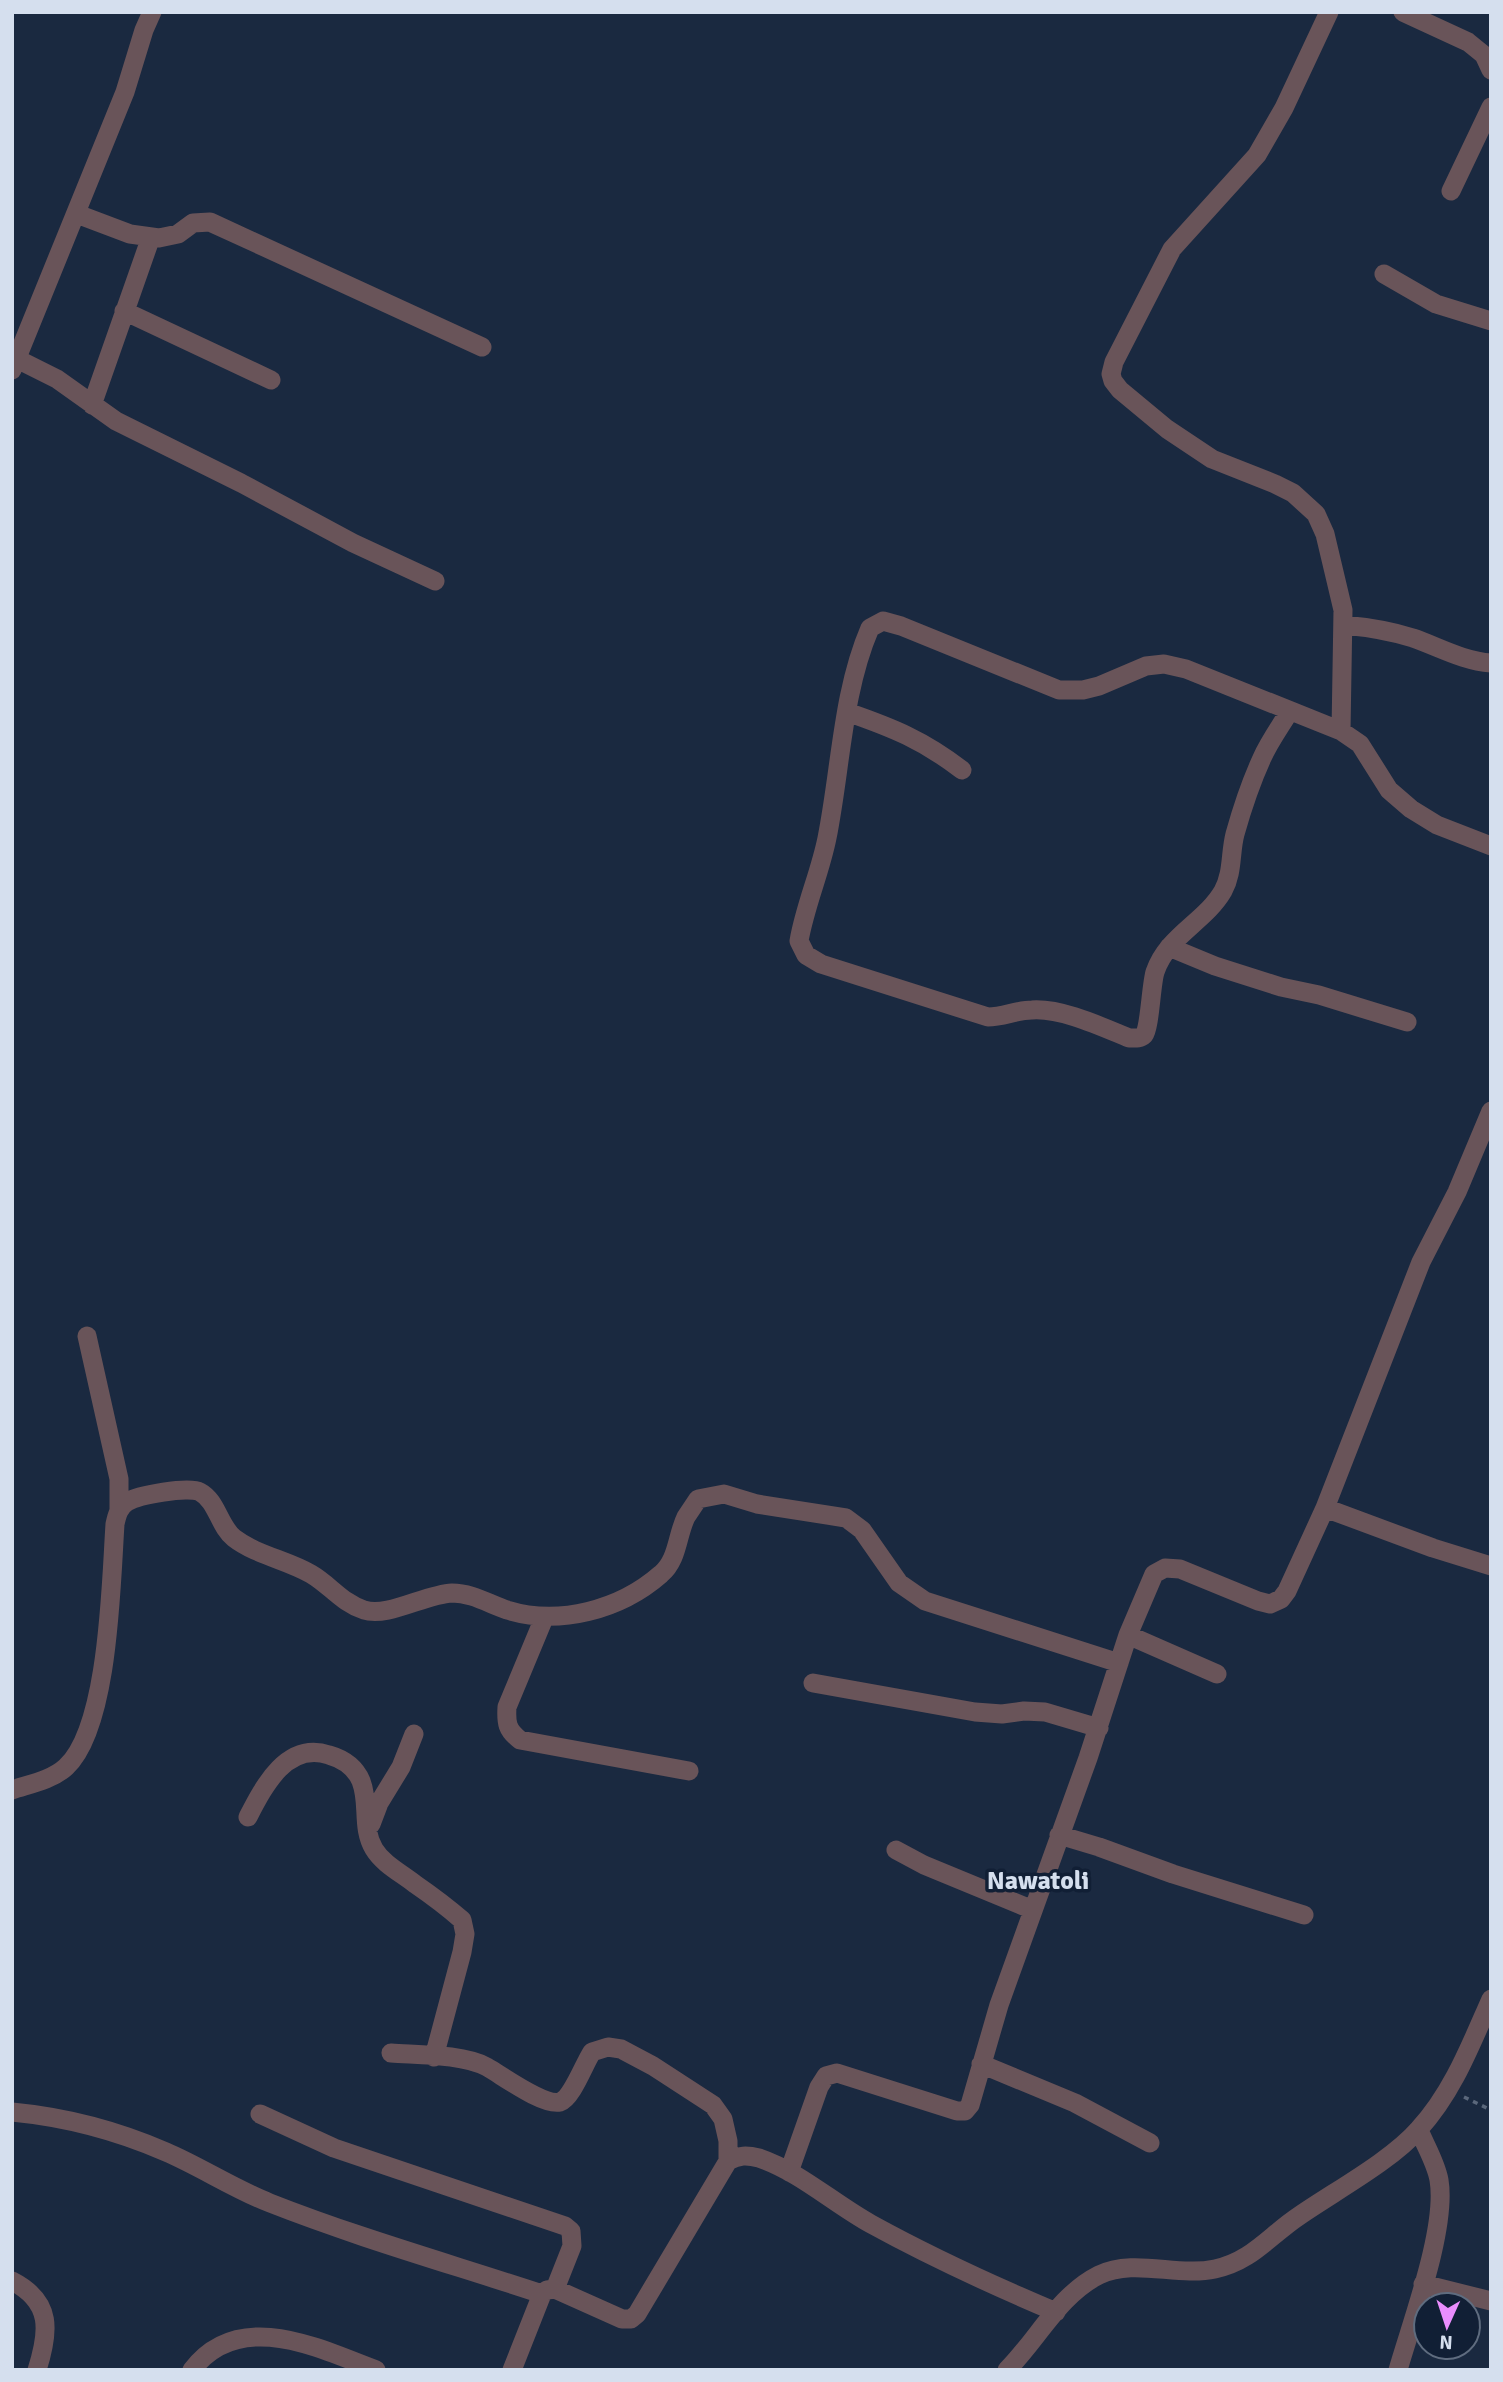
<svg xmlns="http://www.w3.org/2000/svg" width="1503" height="2382" viewBox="0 0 1503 2382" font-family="Signika,sans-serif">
<rect width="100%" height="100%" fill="#1a2940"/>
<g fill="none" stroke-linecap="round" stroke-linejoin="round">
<path stroke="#5a677b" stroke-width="3.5" stroke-dasharray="5 5" stroke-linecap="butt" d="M1464,2097L1491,2110"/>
<path stroke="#695459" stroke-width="19" d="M1329,12L1284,108L1257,155L1172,249L1114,362L1111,374L1113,381L1120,390L1167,429L1212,459L1275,484L1293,493L1316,514L1325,534L1343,610L1341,731
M1403,12L1468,42L1484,55L1491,70
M1451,191L1491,107
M77,214L130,234L159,238L178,234L193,223L210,222L482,347
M1384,274L1436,304L1491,321
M124,311L271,380
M17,359L57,379L116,421L241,483L353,543L435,581
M12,370L125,92L144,30L152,12
M92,405L151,237
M1343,625C1366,627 1391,631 1413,638C1439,647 1463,661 1491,663
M847,712C893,728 923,740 962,770
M1289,712C1280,727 1269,742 1262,758C1251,782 1242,809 1235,834C1230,853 1233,873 1223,891C1205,922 1167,936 1155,972C1151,985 1150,1027 1144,1035C1140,1039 1134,1038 1129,1038C1102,1027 1062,1008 1032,1010C1017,1010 1003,1017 988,1017L821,964L806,955L799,941C805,906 820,873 827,838C841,768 842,693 870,628L883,621L901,626L1059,690H1083L1099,686L1146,666L1164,664L1186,669L1341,731L1360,744L1389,790L1411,809L1437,825L1491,846
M1169,947L1215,966L1281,987L1319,995L1407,1022
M87,1336L119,1479V1509
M1325,1508L1433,1548L1491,1566
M544,1618L507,1707C506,1723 507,1730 520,1740L689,1771
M1128,1635L1217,1674
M813,1683L975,1712L1002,1714L1024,1711L1045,1712L1099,1728
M12,1790C30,1784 52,1780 66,1767C109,1727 111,1583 115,1524C117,1515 119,1507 127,1502C138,1495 189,1486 200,1492C217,1501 219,1526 234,1538C256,1555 287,1560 311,1574C330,1585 342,1603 364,1610C387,1618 426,1594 452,1593C472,1593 489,1604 507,1610C559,1626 620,1610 661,1574C678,1560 677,1535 686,1517C690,1511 694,1505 698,1499L724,1494L757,1504L846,1518L862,1530L899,1583L925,1601L1119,1663
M248,1817C264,1786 287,1741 329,1755C343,1759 355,1767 361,1781C370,1804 361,1827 374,1849C383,1864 401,1873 415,1884C431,1895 447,1907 462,1920L465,1934L462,1952L434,2057
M371,1824L379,1803L401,1767L414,1734
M1059,1835L1099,1847L1173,1874L1304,1915
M896,1850L924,1865L1033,1910
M391,2053C419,2055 463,2054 487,2067C503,2076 543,2106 560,2102C572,2098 584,2064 592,2052L608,2047L621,2049L653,2066L713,2105L723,2119L728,2141V2161
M981,2064L1075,2103L1150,2143
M12,2112C64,2117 118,2131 166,2152C201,2167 234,2189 270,2203C359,2238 451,2264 542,2294
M260,2114L334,2148L565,2226L571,2231L572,2246L555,2289
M789,2172L819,2087L826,2076L837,2073L957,2111H965L970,2105L999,2005L1088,1758L1128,1635L1154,1574L1165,1568L1180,1569L1258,1601L1270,1604L1281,1599L1287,1591L1325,1508L1421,1262L1457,1192L1491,1111
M12,2281C53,2302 49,2332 37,2370
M1423,2284L1491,2301
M192,2370C239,2308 318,2348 376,2370
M512,2370L542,2294L547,2290L555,2289L622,2319H631L637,2314L728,2161C739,2155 747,2155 759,2158C800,2172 833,2203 871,2224C931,2257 992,2285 1056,2312
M1007,2370C1038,2339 1059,2295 1099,2275C1134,2258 1177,2277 1215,2269C1252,2261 1269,2236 1299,2216C1335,2191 1391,2161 1419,2129C1453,2092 1471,2044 1491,1999
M1398,2370C1412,2321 1447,2228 1439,2180C1436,2163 1425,2145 1419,2130"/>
</g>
<g text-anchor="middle" stroke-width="7" stroke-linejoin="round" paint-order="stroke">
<g font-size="26" font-weight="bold" fill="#d5dfee" stroke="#111f35">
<text x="1038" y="1889">Nawatoli</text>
</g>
</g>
<rect width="1503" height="2382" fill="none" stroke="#d5dfee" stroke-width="28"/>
<g transform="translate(1447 2326) rotate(183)"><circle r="33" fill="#111f35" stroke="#5f6c7f" stroke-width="2"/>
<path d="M0-5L12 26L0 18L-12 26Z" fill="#ea8dfd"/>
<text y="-10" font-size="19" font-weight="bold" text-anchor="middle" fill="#d5dfee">N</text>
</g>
</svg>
